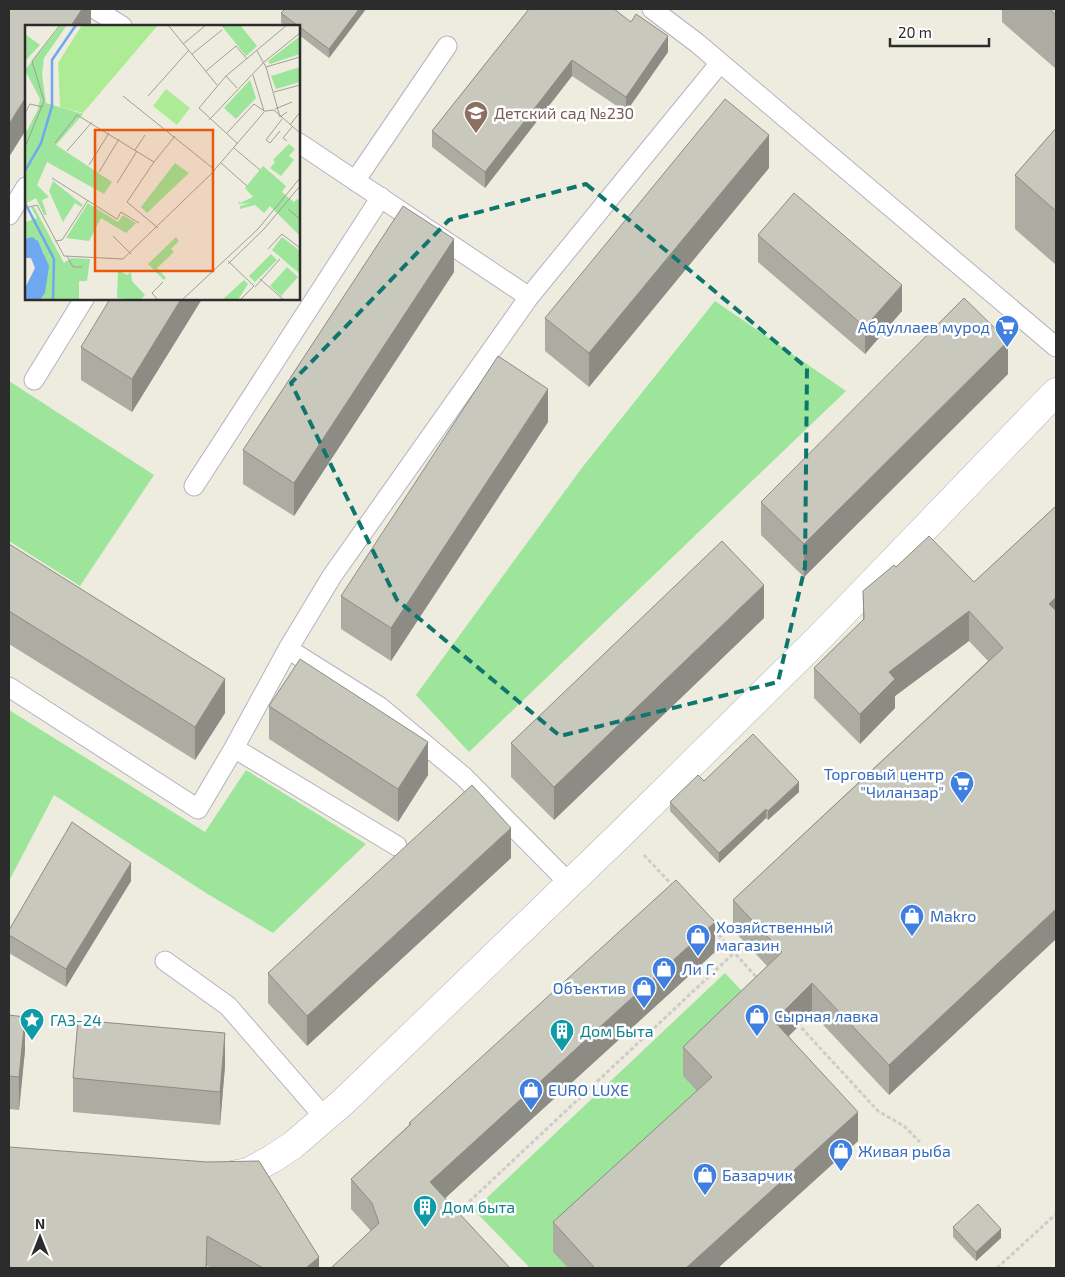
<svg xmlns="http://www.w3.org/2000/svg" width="1065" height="1277" viewBox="0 0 1065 1277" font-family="'Exo 2',sans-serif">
<rect width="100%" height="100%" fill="#eeecde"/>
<path fill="#9de59a" d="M715,301L846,391L469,752L416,695L581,469Z
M9,381L154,475L80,586L9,541Z
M9,710L205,832L246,770L366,844L273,933L206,893L54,795L9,881Z
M725,973L756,1006L712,1107L553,1251L568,1268H530L474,1210Z"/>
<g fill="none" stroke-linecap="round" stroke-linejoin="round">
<defs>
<path id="service" d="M95,9L122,26
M652,9L697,43L1056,347
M299,143L529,297L720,63
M355,181L447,46
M9,215L26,187
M529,297L332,576L288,649L380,707L463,776L570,884
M34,380L84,299
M194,486L381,197
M9,687L198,809L234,748L397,846
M234,748L288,649
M165,961L228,1006L325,1118"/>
<path id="minor" d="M227,1176L248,1172L272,1159L293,1145L343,1102L623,832L821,636L1056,392"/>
</defs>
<use href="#service" stroke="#b3b2c0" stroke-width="21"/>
<use href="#minor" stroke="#b3b2c0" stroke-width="29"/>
<path stroke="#ccc" stroke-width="3" stroke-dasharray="4 2.5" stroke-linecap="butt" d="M644,855L674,887
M714,930L758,979
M797,1023L878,1111L904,1126L920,1142
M455,1215L735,952
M997,1268L1056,1214"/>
<use href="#service" stroke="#fff" stroke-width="19"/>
<use href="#minor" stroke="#fff" stroke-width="28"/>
</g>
<path fill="#adaca3" d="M366,9L329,58L299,35V26H286L281,23V13Z
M529,9L668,52L626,112L572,76L485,188L432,147V131Z
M1002,9H1056V69L1002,22Z
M1056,128V265L1015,229V175Z
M769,168L589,387L545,351V318Z
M758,235L902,311L865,354L758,262Z
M454,272L294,516L243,484V450Z
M202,299L132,412L81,380V347Z
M1008,374L804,577L761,535V502Z
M548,422L391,661L341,629V596Z
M1056,506V939L889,1095L812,1013L789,1036L858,1141L718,1268H568L553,1252V1222L697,1091L683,1076V1047L767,966L733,930V900L988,661L969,641L895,696V708L860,744L814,698V668L863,620V591L896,567L974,582Z
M9,544L225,713L195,760L9,644Z
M764,618L554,820L511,777V743Z
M269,706L428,775L398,822L269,739Z
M704,781L799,792L768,820L766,818L719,863L670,811V802Z
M511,858L307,1046L268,1003V973Z
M131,881L66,987L9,953V930Z
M715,952L445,1198L371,1231L351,1209V1179L409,1125V1123Z
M9,1015L25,1050L19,1110L9,1109Z
M225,1066L220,1125L73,1112V1078Z
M9,1147L319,1268H211Z
M953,1227L1001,1238L976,1261L953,1237Z"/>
<path fill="#8d8c84" d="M82,9H91V26H71Z
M359,9H366L329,58V49Z
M668,36V52L626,112V97Z
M572,60V76L485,188V172Z
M26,97V130L9,157V124Z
M769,135V168L589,387V353Z
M454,239V272L294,516V483Z
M902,285V311L865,354V327Z
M181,299H202L132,412V379Z
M1008,341V374L804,577V544Z
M548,389V422L391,661V628Z
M764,585V618L554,820V787Z
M1056,597V627L1049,604Z
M969,611V641L895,696V708L860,744V714L889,672Z
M225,679V713L195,760V727Z
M428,742V775L398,822V789Z
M799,782V792L768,820V811Z
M766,809V818L719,863V853Z
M511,828V858L307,1046V1016Z
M131,863V881L66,987V969Z
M1056,909V939L889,1095V1065Z
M715,922V952L430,1212V1182Z
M812,983V1013L774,1050V1021Z
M25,1017V1050L19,1110V1077Z
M225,1033V1066L220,1125V1092Z
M858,1112V1141L718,1268H686Z
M1001,1229V1238L976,1261V1252Z
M207,1236V1268H206Z
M319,1257V1268H306Z"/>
<path fill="#c9c8bd" stroke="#8d8c84" d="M9,9H82L71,26H26V97L9,124Z
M285,9H359L329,49L281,13Z
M529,9H614L631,22L636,14L668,36L626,97L572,60L485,172L432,131Z
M1049,9H1056V15Z
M725,99L769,135L589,353L545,318Z
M1056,128V211L1015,175Z
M794,193L902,285L865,327L758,235Z
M403,206L454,239L294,483L243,450Z
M964,298L1008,341L804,544L761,502Z
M110,299H181L132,379L81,347Z
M498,356L548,389L391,628L341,596Z
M1056,506V597L1049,604L1056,611V909L889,1065L812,983L774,1021L858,1112L686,1268H595L553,1222L712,1077L683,1047L782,952L733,900L1003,648L969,611L889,672L895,679L860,714L814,668L864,619L863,591L894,565L896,567L929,536L974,582Z
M722,541L764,585L554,787L511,743Z
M9,544L225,679L195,727L9,611Z
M300,659L428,742L398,789L269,706Z
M753,734L799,782L768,811L766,809L719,853L670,802L698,775L704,781Z
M472,785L511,828L307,1016L268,973Z
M72,822L131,863L66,969L9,935V930Z
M676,880L715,922L430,1182L510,1268H331L379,1223L372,1203L351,1179L411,1124L409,1123Z
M9,1015L25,1017L19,1077L9,1076Z
M78,1020L225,1033L220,1092L73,1078Z
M9,1147L207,1162L259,1161L319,1257L306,1268H263L207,1236L206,1268H9Z
M978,1204L1001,1229L976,1252L953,1227Z"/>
<path fill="none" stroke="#0f766e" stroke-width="4" stroke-dasharray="10 6" stroke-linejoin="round" d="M586,184L807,368L805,567L778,682L560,736L397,600L291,383L449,220Z"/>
<defs>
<symbol id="school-pin" viewBox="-11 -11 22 30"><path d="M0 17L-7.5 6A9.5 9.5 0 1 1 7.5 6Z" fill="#8d6e63" stroke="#fff"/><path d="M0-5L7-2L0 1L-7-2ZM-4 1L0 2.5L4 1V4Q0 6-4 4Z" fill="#fff"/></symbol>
<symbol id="supermarket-pin" viewBox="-11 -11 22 30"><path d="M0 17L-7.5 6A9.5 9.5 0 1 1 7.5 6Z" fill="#3f7fe0" stroke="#fff"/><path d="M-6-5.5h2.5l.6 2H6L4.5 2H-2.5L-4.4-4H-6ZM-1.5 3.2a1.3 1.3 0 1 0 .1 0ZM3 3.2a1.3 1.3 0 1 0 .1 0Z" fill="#fff"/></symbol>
<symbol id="shop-pin" viewBox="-11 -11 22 30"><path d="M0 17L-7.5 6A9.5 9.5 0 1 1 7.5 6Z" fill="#3f7fe0" stroke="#fff"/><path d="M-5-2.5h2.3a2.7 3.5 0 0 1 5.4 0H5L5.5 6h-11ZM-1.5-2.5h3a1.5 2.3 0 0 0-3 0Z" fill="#fff"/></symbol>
<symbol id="sight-pin" viewBox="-11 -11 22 30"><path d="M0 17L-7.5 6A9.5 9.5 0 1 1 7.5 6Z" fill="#0f9aa8" stroke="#fff"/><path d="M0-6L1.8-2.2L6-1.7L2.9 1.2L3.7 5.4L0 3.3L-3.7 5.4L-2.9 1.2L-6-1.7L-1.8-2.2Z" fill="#fff"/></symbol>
<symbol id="building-pin" viewBox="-11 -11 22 30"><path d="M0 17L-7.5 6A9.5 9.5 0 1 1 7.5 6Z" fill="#0f9aa8" stroke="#fff"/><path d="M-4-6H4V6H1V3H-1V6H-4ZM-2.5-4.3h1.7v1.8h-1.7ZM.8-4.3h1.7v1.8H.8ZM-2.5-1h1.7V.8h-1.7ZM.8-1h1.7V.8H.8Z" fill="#fff"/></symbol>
</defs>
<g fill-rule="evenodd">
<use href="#school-pin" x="462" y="99" width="28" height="38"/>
<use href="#supermarket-pin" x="993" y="313" width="28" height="38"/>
<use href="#supermarket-pin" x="948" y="769" width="28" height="38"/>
<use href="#shop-pin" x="898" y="902" width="28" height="38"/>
<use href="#shop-pin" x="684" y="922" width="28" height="38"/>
<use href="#shop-pin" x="650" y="955" width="28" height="38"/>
<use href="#shop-pin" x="630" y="974" width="28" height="38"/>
<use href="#shop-pin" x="743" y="1002" width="28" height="38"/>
<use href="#sight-pin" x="18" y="1006" width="28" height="38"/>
<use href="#building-pin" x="548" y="1017" width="28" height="38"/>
<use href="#shop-pin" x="517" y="1076" width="28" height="38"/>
<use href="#shop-pin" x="827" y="1137" width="28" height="38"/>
<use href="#shop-pin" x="691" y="1161" width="28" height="38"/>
<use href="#building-pin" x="411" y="1193" width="28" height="38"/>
</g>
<g text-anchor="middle" stroke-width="5" stroke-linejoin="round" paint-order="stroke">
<g font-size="16" fill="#785e54" stroke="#fff" text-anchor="start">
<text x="494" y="119">Детский сад №230</text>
</g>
<g font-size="16" fill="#366cbe" stroke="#fff" text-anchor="start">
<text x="990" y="333" text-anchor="end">Абдуллаев мурод</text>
<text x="944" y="780" text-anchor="end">Торговый центр<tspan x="944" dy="18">"Чиланзар"</tspan></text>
<text x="930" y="922">Makro</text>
<text x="716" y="933">Хозяйственный<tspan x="716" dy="18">магазин</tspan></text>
<text x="682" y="975">Ли Г.</text>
<text x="626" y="994" text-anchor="end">Объектив</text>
<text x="774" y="1022">Сырная лавка</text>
<text x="548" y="1096">EURO LUXE</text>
<text x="858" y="1157">Живая рыба</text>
<text x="722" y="1181">Базарчик</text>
</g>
<g font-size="16" fill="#0d838f" stroke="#fff" text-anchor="start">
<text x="50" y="1026">ГАЗ-24</text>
<text x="580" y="1037">Дом Быта</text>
<text x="442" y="1213">Дом быта</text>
</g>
</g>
<g transform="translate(25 25)">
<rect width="275" height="275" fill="#eeecde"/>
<path d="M36,0H42L19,33L17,50L21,78L58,89L31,120L87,157L79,169L22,137L12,160L24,172L17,175L22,190H19L11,173L0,179V105L2,106L13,84L15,74L0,45ZM196,0H215L232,21L221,31ZM0,9L15,20L0,36ZM275,11V29L245,39L243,36ZM275,42V57L251,64L246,51ZM225,55L231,73L211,94L199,83ZM264,119L270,124L264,131L269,135L256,151L245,143L250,137L248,135ZM150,138L164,148L122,188L116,182ZM238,141L261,161L257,167L269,177L272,174L275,176V211L245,181L239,188L230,180L215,184V181L226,178L214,179L213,175L215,178L228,172L220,163ZM28,156L58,180L56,182L50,178L38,197L24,166ZM63,178L93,197L98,190L111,198L101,208L76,193L64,216L41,213ZM6,182H9L39,238L46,233L65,234L62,256H54V275H15L20,268L19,228L11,214H0V197L12,193ZM151,212L154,216L146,224L149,227L132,243L141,253L139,255L123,239ZM257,212L275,226V249L247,225ZM246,229L252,235L230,257L224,251ZM262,242L273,252L256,271L245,261ZM93,245L102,250L106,247L107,256L120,270L115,275L92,273ZM219,255L223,259L213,275H197Z" fill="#9de59a"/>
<path d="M57,0H133L58,88L35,82L33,38ZM141,64L165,83L152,100L128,81Z" fill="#adec95"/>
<path d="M7,212L13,216L24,241L20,268L15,275H0V263L10,243L6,233H0V214Z" fill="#6fa8f1"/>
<path fill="none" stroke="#6fa8f1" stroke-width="2.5" d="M0,146L16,118L27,81V35L51,0M0,178L29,234L28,275"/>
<path fill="none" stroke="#a09f97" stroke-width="1" d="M143,0L192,60M158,19L181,0M232,26L241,42L255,92L262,87M167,29L197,5M241,42L275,32M181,46L211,21L222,34M228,50L239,86M201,51L212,63M249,67L275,60M98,71L190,145M123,71L164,25M250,84L267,77M0,88L5,79L18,82M184,95L239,37L275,8M265,100L275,87M255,106L245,118L241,115L257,94M201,109L229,79L239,86M262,116L258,113L267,102M30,118L52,90L129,137L150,111M213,119L174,83L201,51L262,0M0,122L19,76L7,36L35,0M209,123L235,145M110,125L120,110M42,126L67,97M129,137L102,177L133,203M196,138L222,161M64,140L84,108M74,147L94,114M27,153L92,194L96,187L114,198M92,158L112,126M0,183L12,180L39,231L98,234L186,149L240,86L249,85L275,108M263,184L275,194M88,211L106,229M30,216L37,215L63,175M243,224L257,209L275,223M42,231L48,242H57M203,236L229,261L215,275M203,239L239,204L275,161M235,254L259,275M230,262L255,234M133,275L127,268L138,257M157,275L233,204L275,153"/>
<path fill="#e8590c" fill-opacity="0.15" stroke="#e8590c" stroke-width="2.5" d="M70,105H188V246H70Z"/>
<rect width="275" height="275" fill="none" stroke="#2c2c2c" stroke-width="2.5"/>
</g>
<rect width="1065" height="1277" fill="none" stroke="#2c2c2c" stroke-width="20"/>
<g transform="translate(40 1237)" stroke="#ffffff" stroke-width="4" paint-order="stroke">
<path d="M0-4L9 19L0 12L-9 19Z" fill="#2c2c2c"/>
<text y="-8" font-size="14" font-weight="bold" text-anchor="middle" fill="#2c2c2c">N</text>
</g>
<path d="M890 38v8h99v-8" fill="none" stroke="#2c2c2c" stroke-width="2.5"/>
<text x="898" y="38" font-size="15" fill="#2c2c2c" stroke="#ffffff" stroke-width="4" paint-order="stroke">20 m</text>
</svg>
